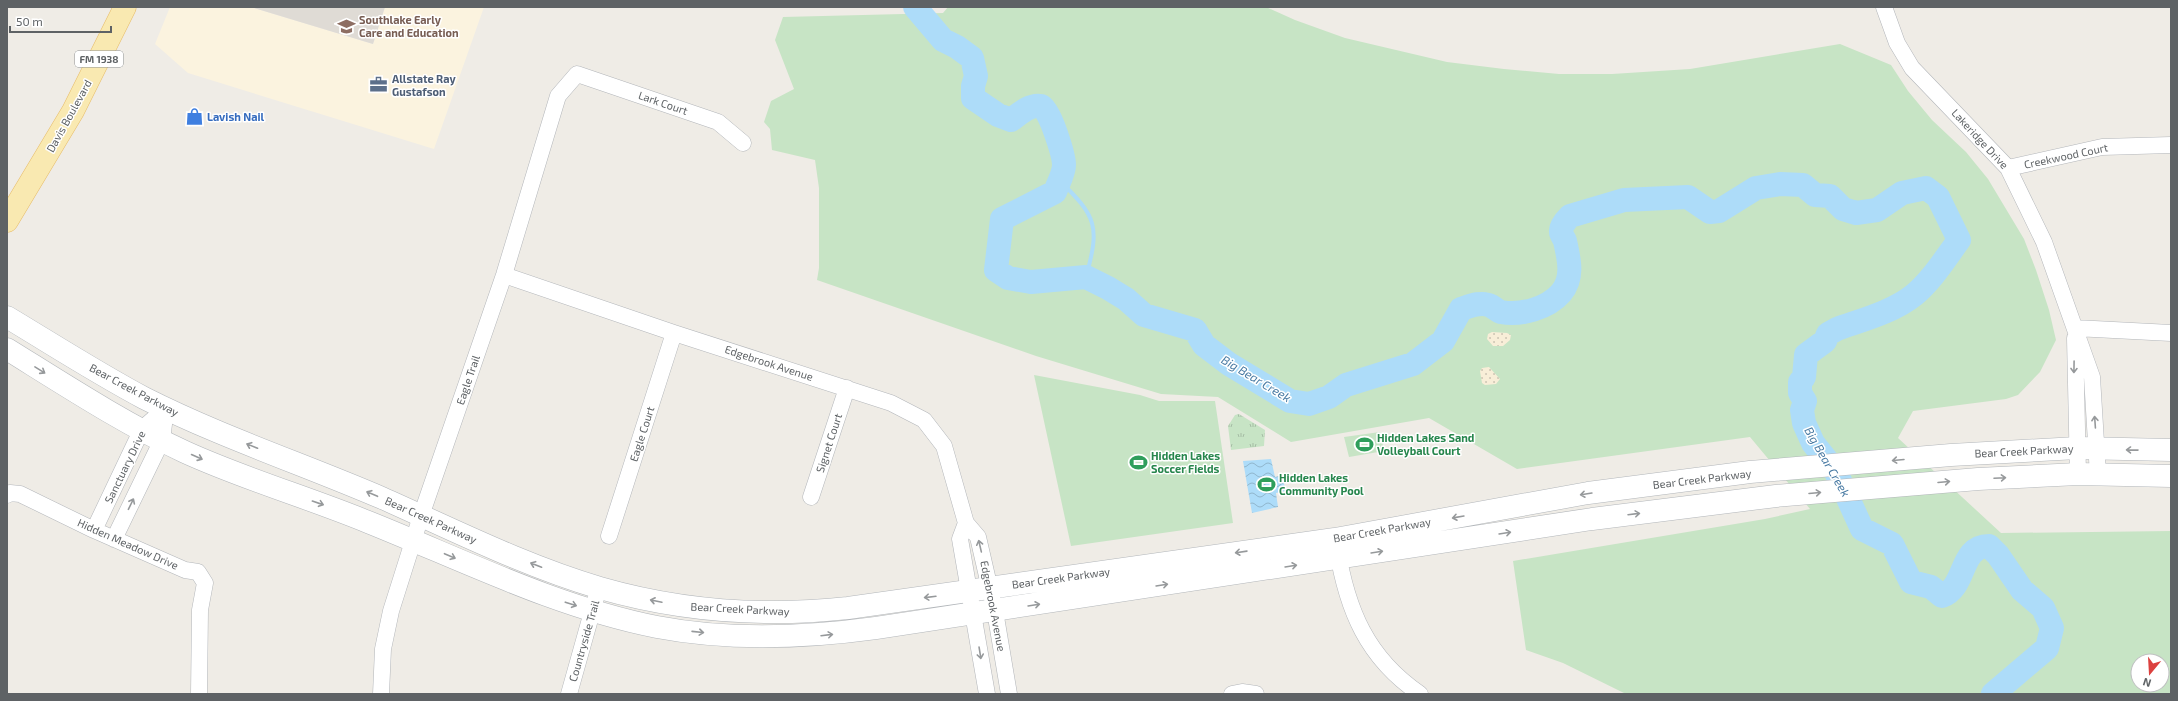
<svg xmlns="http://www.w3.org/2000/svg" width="2178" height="701" viewBox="0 0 2178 701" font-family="'Exo 2',sans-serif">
<defs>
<pattern id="sand-dots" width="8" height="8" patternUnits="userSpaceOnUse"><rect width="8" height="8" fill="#f8eed8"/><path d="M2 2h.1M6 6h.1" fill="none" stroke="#ccc4b3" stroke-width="1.8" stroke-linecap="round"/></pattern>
<pattern id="park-tufts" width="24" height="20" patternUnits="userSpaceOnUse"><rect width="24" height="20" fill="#c7e4c5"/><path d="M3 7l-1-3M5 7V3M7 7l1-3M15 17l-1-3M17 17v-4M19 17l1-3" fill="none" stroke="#a5bca4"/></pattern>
<pattern id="water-waves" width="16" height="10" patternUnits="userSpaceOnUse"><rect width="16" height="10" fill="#addcf9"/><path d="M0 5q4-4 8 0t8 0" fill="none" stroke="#90b6cd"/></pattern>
</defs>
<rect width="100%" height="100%" fill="#efece6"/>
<path fill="#fbf3df" d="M170,7H251L373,44L385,7H484L434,149L188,73L155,44Z"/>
<path fill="#dfdbd5" d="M251,7H385L373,44Z"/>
<path fill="#c7e4c5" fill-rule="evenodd" d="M948,7H1266L1295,20L1345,38L1447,62L1504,69L1559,74H1612L1690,69L1840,44L1891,65L1908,91L1932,120L1966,152L1988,179L2024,239L2036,270L2049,310L2056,340L2040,372L2018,395L2006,399L1913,411L1898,438L2001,533L2171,531V694H1626L1563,663L1526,650L1513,561L1765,519L1810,509L1750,437L1517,469L1429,418L1291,442L1218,397L1161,394L1036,356L817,280L819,268V188L815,160L772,150L770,129L764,122L771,101L794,89L775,40L783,17L943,13ZM2138,661H2162V685H2138Z
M1034,375L1140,395L1159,401H1215L1233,523L1071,546Z
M1380,432L1384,451L1349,457L1344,437Z"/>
<path fill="url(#sand-dots)" d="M1492,332L1507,333L1511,335L1510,340L1503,346H1493L1487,339L1488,334Z
M1489,367L1500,379L1496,384L1485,385L1482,383L1480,371L1482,368Z"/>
<path fill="url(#park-tufts)" d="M1239,414L1265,430L1264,446L1231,450L1228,426L1235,415Z"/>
<path fill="url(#water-waves)" d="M1271,459L1275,477L1283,475L1285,491L1276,493L1278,507L1252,513L1243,461Z"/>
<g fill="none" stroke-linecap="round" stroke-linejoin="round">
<path stroke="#addcf9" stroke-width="4" d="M1059,180C1097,217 1100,226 1086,277"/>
<path stroke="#addcf9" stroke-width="24" d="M915,7L943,40L957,47L972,58L976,76L973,86V98L998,115L1011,120C1019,114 1030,104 1041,106C1050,109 1064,156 1064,165C1064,173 1058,184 1055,192L1002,219L996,270L1008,278L1031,282L1086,277L1108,288L1126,299L1144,315L1195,330L1204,345L1229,364L1290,401L1309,404L1329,397L1346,385L1413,364L1443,341L1461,309C1470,306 1482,301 1491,306C1495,308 1497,311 1501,312C1521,316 1548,308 1561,293C1574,278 1569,259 1565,241C1564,238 1561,235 1561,232C1560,227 1566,220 1570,216L1624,200L1688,197L1710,212L1719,211L1756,188L1780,184L1803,185L1815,195L1830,196L1843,209L1856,213L1877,210L1902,193L1926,188L1938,197L1959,240C1945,259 1932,280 1914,295C1893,312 1862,320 1837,329L1828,334L1825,341L1806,355L1804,377L1800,382V393L1805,401L1802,410L1804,423L1813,443L1836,472L1862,529L1892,544L1911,582L1931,587L1942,596C1967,587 1959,546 1989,546L1998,555L2022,590L2043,608L2052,628L2047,648L1993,694"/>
<defs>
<path id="minor" d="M1884,7L1897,43L1912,68L2008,168L2044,242L2092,377L2098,475
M2008,168L2102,147L2171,145
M504,275L674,333L891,403L924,420L944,446L966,523L978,537L995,611L1009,694
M2075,328L2171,333
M2075,338L2078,474
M7,495L10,493L20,494L94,530L185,570L198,572L205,583L200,610L199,694
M811,497L847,388
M966,523L960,539L987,694
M94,530L142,429L166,408
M609,536L674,333
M114,539L162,440L166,408
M1337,548C1347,610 1367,658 1420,694
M381,694L383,649L391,611L421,516L504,275L558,96L577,74L718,122L743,143
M569,694L599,587
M1232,694L1242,692L1256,694"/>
<path id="secondary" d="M7,317C52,344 97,373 144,398C221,437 303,464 382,498C454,530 525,566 600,588C680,611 765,617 848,608L1335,539L1588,493L1750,472L1951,455L2077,448L2171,450
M7,349C65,385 123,423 185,452C244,479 307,497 368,522C463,560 556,607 657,627C730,641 803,638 876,628L1592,519L1776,496L1978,479L2078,474L2171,476"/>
<path id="primary" d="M7,221L73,111L125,7"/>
</defs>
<use href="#minor" stroke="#b3b6ba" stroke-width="17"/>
<use href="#secondary" stroke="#b2b6ba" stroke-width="23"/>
<use href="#primary" stroke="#e7bb67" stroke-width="23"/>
<use href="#minor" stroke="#fff" stroke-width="16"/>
<use href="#secondary" stroke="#fff" stroke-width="22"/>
<use href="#primary" stroke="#f9e9b1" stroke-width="22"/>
</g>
<defs><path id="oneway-shaft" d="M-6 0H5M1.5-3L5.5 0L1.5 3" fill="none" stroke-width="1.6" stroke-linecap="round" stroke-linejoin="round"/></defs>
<g stroke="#96999b">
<use href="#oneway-shaft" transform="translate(2074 367) rotate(91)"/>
<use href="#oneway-shaft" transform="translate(40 370) rotate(32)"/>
<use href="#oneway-shaft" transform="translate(2095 422) rotate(-94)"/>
<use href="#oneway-shaft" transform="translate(252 446) rotate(-158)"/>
<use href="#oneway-shaft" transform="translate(2132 450) rotate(-179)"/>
<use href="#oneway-shaft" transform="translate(197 457) rotate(24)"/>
<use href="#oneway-shaft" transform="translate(1898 460) rotate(175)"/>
<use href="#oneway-shaft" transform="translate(2000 478) rotate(-3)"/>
<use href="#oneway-shaft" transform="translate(1944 482) rotate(-5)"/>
<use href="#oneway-shaft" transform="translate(1815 493) rotate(-5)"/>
<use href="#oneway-shaft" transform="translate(372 494) rotate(-157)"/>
<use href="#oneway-shaft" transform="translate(1586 494) rotate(171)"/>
<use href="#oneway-shaft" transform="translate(318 503) rotate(19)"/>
<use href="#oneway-shaft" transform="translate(131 504) rotate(-64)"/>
<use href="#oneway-shaft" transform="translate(1634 514) rotate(-7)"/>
<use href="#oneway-shaft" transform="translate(1458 517) rotate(170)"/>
<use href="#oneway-shaft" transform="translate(1505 533) rotate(-9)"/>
<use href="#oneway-shaft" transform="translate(980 546) rotate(-103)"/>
<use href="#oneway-shaft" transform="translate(1241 552) rotate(172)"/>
<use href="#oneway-shaft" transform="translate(1377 552) rotate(-9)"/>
<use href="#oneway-shaft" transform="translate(450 556) rotate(23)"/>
<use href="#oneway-shaft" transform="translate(536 565) rotate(-159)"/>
<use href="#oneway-shaft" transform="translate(1291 566) rotate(-9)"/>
<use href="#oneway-shaft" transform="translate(1162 585) rotate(-9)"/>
<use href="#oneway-shaft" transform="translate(930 597) rotate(173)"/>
<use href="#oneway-shaft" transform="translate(656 601) rotate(-168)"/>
<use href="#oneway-shaft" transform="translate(571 604) rotate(18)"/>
<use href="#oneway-shaft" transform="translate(1034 605) rotate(-9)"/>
<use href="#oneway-shaft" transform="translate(698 632) rotate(6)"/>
<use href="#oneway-shaft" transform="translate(827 635) rotate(-7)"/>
<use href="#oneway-shaft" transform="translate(980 653) rotate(81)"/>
</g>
<defs>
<symbol id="school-bare" viewBox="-9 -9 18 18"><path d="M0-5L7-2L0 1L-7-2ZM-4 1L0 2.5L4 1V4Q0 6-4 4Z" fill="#8d6e63" stroke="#fff" stroke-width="2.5" paint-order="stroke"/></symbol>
<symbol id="office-bare" viewBox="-9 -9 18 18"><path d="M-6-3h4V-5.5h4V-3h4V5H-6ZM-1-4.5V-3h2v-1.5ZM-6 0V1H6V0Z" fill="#5c6f8a" stroke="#fff" stroke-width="2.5" paint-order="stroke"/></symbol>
<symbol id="shop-bare" viewBox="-9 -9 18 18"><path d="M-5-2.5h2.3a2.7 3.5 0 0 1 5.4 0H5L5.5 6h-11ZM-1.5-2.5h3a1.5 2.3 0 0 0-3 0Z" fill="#3f7fe0" stroke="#fff" stroke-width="2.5" paint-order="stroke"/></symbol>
<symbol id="stadium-bare" viewBox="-9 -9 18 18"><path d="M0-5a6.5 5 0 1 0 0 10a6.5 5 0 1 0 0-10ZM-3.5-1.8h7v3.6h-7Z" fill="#2e9e5b" stroke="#fff" stroke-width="2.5" paint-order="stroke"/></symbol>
</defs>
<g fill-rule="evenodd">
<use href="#school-bare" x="334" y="14" width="25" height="25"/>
<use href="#office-bare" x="366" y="72" width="25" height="25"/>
<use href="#shop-bare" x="182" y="104" width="25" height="25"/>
<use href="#stadium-bare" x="1352" y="432" width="25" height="25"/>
<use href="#stadium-bare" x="1126" y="450" width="25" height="25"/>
<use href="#stadium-bare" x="1254" y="472" width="25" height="25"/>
</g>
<g text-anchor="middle" stroke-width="3" stroke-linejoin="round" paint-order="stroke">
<rect fill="#fff" stroke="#8e9193" stroke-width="1" x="75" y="51" width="48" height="16" rx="3"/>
<g font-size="10" font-weight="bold" fill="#5e6265">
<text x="99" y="63">FM 1938</text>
</g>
<g font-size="11" font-weight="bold" fill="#785e54" stroke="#fff" text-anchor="start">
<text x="359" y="24">Southlake Early<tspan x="359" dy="13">Care and Education</tspan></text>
</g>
<g font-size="11" font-weight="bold" fill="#4e5e75" stroke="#fff" text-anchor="start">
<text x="392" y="83">Allstate Ray<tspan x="392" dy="13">Gustafson</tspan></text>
</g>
<g font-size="11" fill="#5e6265" stroke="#fff">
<text transform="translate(663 103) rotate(19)" y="4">Lark Court</text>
<text transform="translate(69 116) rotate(-61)" y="4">Davis Boulevard</text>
<text transform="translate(1980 139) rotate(47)" y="4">Lakeridge Drive</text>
<text transform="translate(2066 156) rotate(-12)" y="4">Creekwood Court</text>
<text transform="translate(769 363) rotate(18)" y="4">Edgebrook Avenue</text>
<text transform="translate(468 380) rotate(-71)" y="4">Eagle Trail</text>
<text transform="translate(134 390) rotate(28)" y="4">Bear Creek Parkway</text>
<text transform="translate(642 434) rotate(-72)" y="4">Eagle Court</text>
<text transform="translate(829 443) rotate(-72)" y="4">Signet Court</text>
<text transform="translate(2024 451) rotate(-3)" y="4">Bear Creek Parkway</text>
<text transform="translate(125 467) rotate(-64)" y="4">Sanctuary Drive</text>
<text transform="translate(1702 479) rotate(-7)" y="4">Bear Creek Parkway</text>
<text transform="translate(431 520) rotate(24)" y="4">Bear Creek Parkway</text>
<text transform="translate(1382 530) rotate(-10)" y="4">Bear Creek Parkway</text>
<text transform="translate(128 544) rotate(24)" y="4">Hidden Meadow Drive</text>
<text transform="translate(1061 578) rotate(-8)" y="4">Bear Creek Parkway</text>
<text transform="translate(993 606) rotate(79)" y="4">Edgebrook Avenue</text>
<text transform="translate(740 609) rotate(3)" y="4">Bear Creek Parkway</text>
<text transform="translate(584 641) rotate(-74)" y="4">Countryside Trail</text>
</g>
<g font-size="11" font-weight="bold" fill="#366cbe" stroke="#fff" text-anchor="start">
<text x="207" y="121">Lavish Nail</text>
</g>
<g font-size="11" font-weight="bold" fill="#27864d" stroke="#fff" text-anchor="start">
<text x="1377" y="442">Hidden Lakes Sand<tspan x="1377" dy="13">Volleyball Court</tspan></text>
<text x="1151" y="460">Hidden Lakes<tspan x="1151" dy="13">Soccer Fields</tspan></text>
<text x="1279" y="482">Hidden Lakes<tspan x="1279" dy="13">Community Pool</tspan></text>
</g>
<g font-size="12" font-style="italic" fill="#4779a2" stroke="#fff">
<text transform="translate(1256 379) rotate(31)" y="4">Big Bear Creek</text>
<text transform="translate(1827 462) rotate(60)" y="4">Big Bear Creek</text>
</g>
</g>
<rect width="2178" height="701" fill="none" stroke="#5e6265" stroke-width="16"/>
<g transform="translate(2150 673) rotate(198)"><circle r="19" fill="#ffffff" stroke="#bfc0c1"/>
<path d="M0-3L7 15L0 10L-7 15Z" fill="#dc413f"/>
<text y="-6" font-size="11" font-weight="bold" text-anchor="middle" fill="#5e6265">N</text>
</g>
<path d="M10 26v6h101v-6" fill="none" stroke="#5e6265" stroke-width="2"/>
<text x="16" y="26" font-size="12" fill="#5e6265" stroke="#ffffff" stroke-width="3" paint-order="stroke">50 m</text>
</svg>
